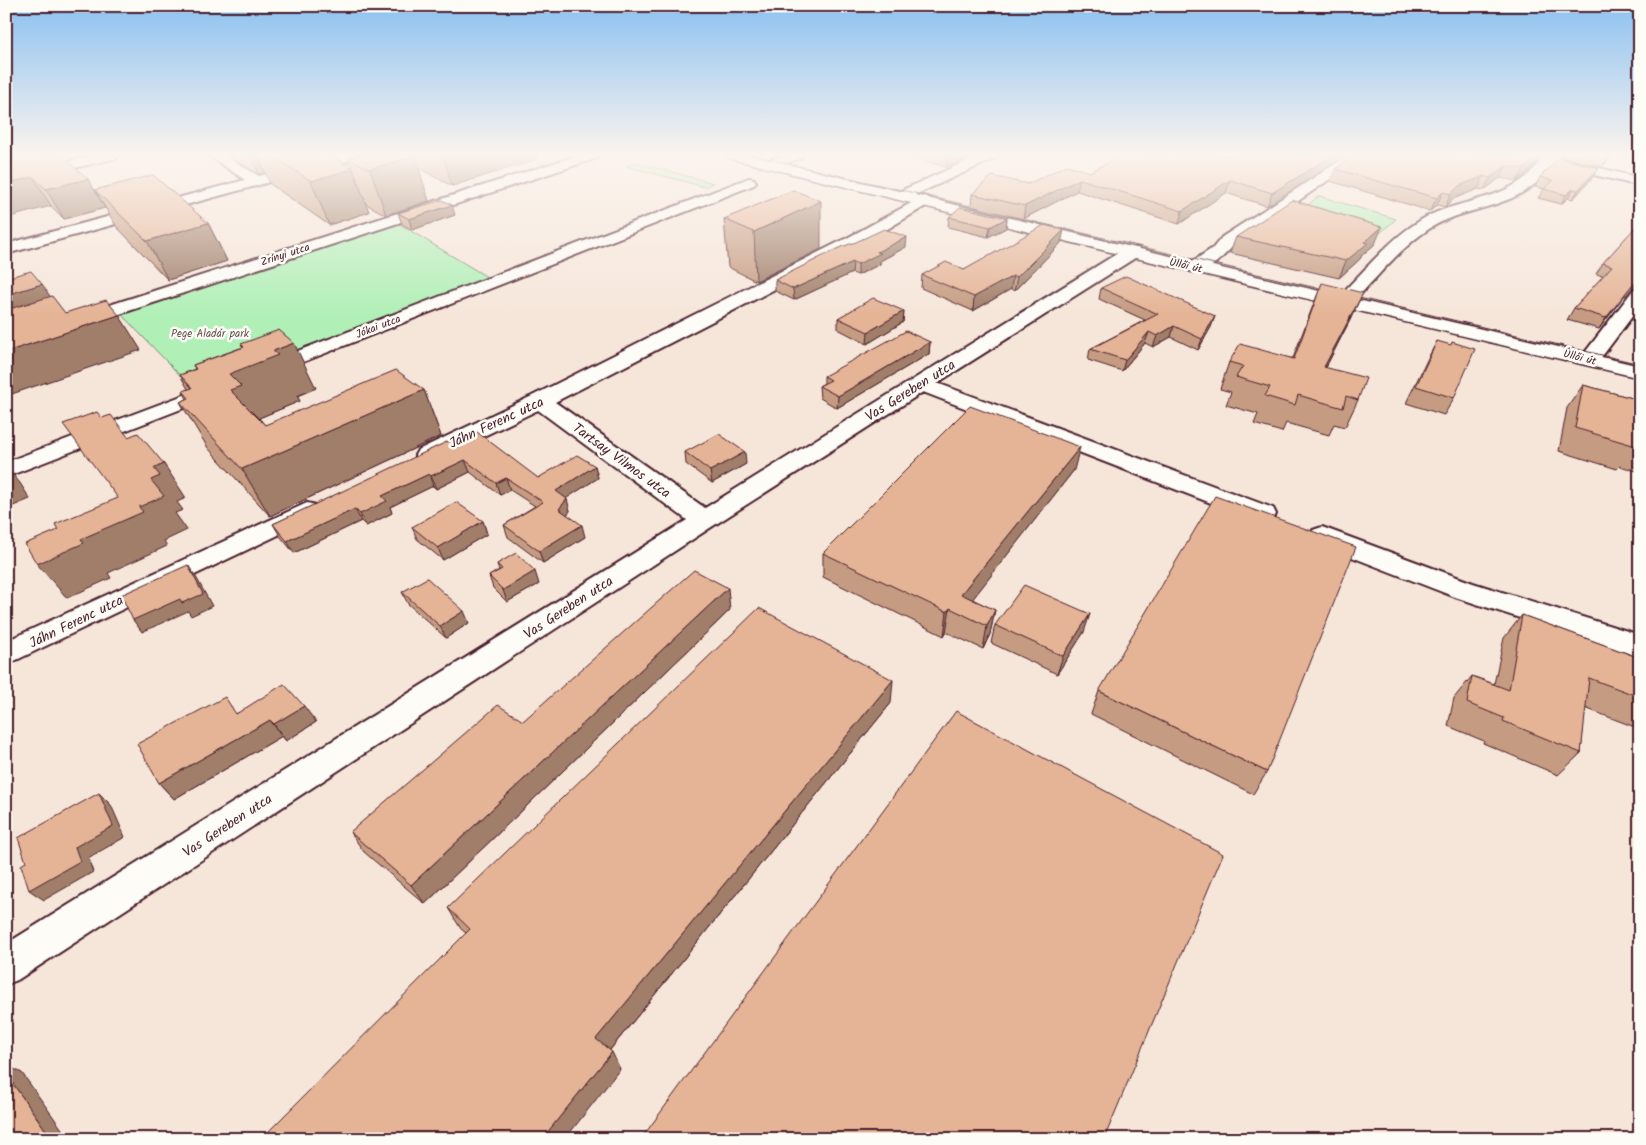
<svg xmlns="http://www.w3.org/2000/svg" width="1646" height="1145" viewBox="0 0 1646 1145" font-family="Kalam,sans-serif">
<rect width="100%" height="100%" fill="#f6e6da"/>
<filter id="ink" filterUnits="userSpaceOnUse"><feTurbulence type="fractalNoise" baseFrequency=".02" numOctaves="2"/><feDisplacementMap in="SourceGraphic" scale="10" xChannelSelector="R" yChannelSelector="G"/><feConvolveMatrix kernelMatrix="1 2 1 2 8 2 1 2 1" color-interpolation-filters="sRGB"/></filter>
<g filter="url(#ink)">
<path fill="#b0f0b7" stroke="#7d8871" d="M634,162L713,183L705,187L626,166Z
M1319,196L1396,219L1380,233L1302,210Z
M396,222L487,277L194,390L120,313Z"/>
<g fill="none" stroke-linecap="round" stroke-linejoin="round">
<defs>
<path id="street" d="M96,155H119L117,158L6,184V176Z
M208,155H224L259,176L339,155H360L358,158L6,254V244L245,180Z
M579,155H599L597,158L86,325L79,327L72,325L70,321L72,317Z
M784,155H803L801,158L777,167H767L765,164L767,161Z
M980,155H998L996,158L906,199H896L893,196L896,193Z
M1349,155H1365L1234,245C1224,256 1207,275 1190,271L1187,267L1190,263L1213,248L1222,237Z
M1520,155H1562L1559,158L1640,178V186L1553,165C1545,174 1538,183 1528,189C1499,209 1462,209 1432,227C1400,247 1376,279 1349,306L1343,307L1337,306L1334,302L1337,298C1364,272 1388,240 1421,220C1451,202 1488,202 1518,183C1526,178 1533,170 1540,162L1522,158Z
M749,178L754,179L756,182L754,185L275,373L268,375L261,373L258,369L261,365Z
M924,196L929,198L932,201L929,204L859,246L555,402L705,508L1126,248H1138L1140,252L1138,256L937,383L1273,508L1276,514L1273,520L1264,522L1255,520L923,392L713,526L19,979L6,985V944L687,520L538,410L434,460L426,462L418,460L415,455L418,450L532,396L847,238Z
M1640,288V306L1597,363L1590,365L1583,363L1580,359L1583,355L1634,289Z
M213,384L220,386L223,390L220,394L6,477V462Z
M307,503L316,505L319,511L316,517L6,665V641Z
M1322,527L1473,583L1640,635V657L1455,597L1313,542L1309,536L1313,530Z"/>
<path id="secondary" d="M726,155H749L1102,240L1640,366V378L1102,250L728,158Z"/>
</defs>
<use href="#street" stroke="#4a1f2b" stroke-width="4"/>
<use href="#secondary" stroke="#4a1f2b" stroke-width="3"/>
<use href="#street" fill="#fdfcf7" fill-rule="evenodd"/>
<use href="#secondary" fill="#fdfcf7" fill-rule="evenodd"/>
<path stroke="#4a1f2b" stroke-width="1" d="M752,155L983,209
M1010,216L1640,364"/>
</g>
<path fill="#c59b81" stroke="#4a1f2b" d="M6,155L88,179L105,208L64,219L51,206Z
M226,155H330L352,168L348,158L360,155H537L538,159L452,186L418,168L429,201L386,215L366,204L369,212L329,225L270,184L265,172L259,174Z
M905,155H975L946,167Z
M1347,155L1267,206L1226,193L1179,224L1077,191L1023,219L971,206L972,194L1090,172Z
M1356,155H1541L1536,163L1517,181L1500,178L1484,190L1478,189L1453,199L1445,207L1437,205L1430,211L1330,181L1335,169Z
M1563,155H1613L1602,167L1563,157Z
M1540,177H1593L1573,199L1568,198L1561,204L1538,198L1544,189L1535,187Z
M95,190L208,223L227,261L168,280L116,226Z
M398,213L455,215L412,230L402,224Z
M949,217L1007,218L1006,228L988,237L948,227Z
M724,219L821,249L756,281L728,267Z
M1640,222V286L1633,288L1626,296H1624L1599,329L1567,320L1574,308L1603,276L1596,274L1603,263Z
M1236,237L1375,244L1362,255L1360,259L1339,278L1230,253Z
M1061,243L1014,291L1011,289L973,311L921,288L922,275L964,270Z
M906,247L880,261V264L858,275L852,273L794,300L775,291V280Z
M1322,283L1351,318L1326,367L1358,400L1345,427L1334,424L1329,435L1286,423L1282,432L1254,424L1258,414L1226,405L1231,392L1220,389L1229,362L1293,358L1312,308Z
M1101,288L1215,316L1211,327L1198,350L1171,337L1153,347L1145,343L1122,371L1088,360L1090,349L1145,320L1099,299Z
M904,311L903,322L867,344L838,329V318Z
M1437,341L1454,398L1444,415L1406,403L1428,358Z
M930,342L929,354L837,408L820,398L819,386L824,383V376Z
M241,344L316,388L297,396L300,401L259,418L265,425L424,390L441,436L270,516L208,448L180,402L187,399L183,391L188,389L180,375L195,369L193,365L243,347Z
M1583,385L1640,400V472L1620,466L1617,469L1559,451L1567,408Z
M459,441L538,478L595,466L598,478L566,498L570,511L567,514L585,537L543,563L508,537L504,525L535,506L510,490L500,495L470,472L436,489L433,486L390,507L392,513L366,526L361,521L294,553L280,536L273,524Z
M685,452L746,464L712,483L686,464Z
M1074,470L972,599L995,610L990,634L983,649L946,632L944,636L823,577V553Z
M483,521L487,534L443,560L417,539L412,527Z
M497,564L539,584L507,602L493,588L489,576L499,570Z
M402,592L469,623L446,638L408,604Z
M730,610L425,904L364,852L350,832L523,721Z
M1522,615L1640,658V729L1585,708L1581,753L1558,775L1483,743L1484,741L1448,726L1454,698L1472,676L1494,684L1504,638Z
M995,625L1084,632L1057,674L991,643Z
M1099,691L1267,772L1253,794L1091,714Z
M891,703L610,1050L620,1069L466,933L461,929L448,908Z
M237,713L316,722L286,741L282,736L174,799L159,783Z"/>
<path fill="#a07e69" stroke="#4a1f2b" d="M251,155H258L265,172L259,174Z
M449,155H537L538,159L452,186L443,156Z
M952,155H975L946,167L947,157Z
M1333,155H1347L1267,206L1272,193Z
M1539,155H1541L1536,163L1517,181L1524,169Z
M1609,155H1613L1602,167Z
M415,156L429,201L386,215L370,169Z
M1506,166L1500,178L1484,190L1490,178Z
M1599,168L1593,177L1573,199L1578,190Z
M353,169L369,212L329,225L311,181Z
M1484,176L1478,189L1453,199L1445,207L1451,194L1459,186Z
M33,177L51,206L6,218V184Z
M88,179L105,208L64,219L46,189Z
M1080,179L1077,191L1023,219L1025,206Z
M1230,180L1226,193L1179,224L1182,211Z
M1573,189L1568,198L1561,204L1566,195Z
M1443,192L1437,205L1430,211L1437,198Z
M821,201V249L756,281L754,232Z
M452,205L455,215L412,230L409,219Z
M1007,218L1006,228L988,237L990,227Z
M208,223L227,261L168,280L147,241Z
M1382,227L1375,244L1362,255L1360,259L1339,278L1346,261L1365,242Z
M1064,230L1061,243L1014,291L1017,277Z
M907,237L906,247L880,261V264L858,275V264L877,252Z
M853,262L852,273L794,300L793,289Z
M1013,276L1011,289L973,311L974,297Z
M1640,277V286L1633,288L1626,296Z
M42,284L64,318L6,337V295Z
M1632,285L1624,296L1599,329L1606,318Z
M1363,293L1351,318L1312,394L1324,367Z
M904,311L903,322L867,344L868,332Z
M119,315L141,350L6,396V352Z
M1215,316L1211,327L1198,350L1202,339Z
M1174,326L1171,337L1153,347L1157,336Z
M1149,332L1145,343L1122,371L1125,360Z
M930,342L929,354L837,408L838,396Z
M294,343L316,388L297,396L300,401L259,418L266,432L230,390L229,374L273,351Z
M424,390L441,436L270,516L242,469Z
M1080,447L1074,470L961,614V594Z
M745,452L746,464L712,483L710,471Z
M465,460L470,472L436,489L431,476Z
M164,464L186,498L177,502L183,510L175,513L187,530L164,541L167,546L108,573L111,578L67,598L37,564L139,507L151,480L154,468Z
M595,466L598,478L559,503L556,491Z
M6,467L20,483L30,499L6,509Z
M429,474L433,486L390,507L392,513L366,526L360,514L382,496Z
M506,478L510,490L500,495L496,483Z
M567,499L570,511L563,521L559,509Z
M355,509L361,521L294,553L287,541Z
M483,521L487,534L443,560L438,548Z
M582,525L585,537L543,563L539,551Z
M188,565L196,577L212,606L191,616L188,611L142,632L133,620Z
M535,571L539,584L507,602L503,590Z
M728,588L730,610L425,904L411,885Z
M950,608L946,632L944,636L947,612Z
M995,610L990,634L983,649L987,626Z
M464,611L469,623L446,638L440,626Z
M1090,614L1084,632L1057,674L1063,656Z
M893,680L891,703L605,1056L596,1039Z
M304,706L316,722L286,741L274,724Z
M270,720L282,736L174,799L159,783Z
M99,793L111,805L125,837L88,858L93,872L44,900L29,890L75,847Z
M612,1052L620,1069L565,1139H542Z
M6,1065L22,1073L69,1139H52L6,1074Z"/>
<path fill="#e5b496" stroke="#4a1f2b" d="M6,155H61L88,179L46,189L33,177L6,184Z
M271,155H330L353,169L311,181Z
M360,155H412L415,156L370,169L348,158Z
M440,155H449L443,156Z
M940,155H952L947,157Z
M1122,155H1333L1272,193L1230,180L1182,211L1080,179L1025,206L972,194L992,176L1028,184L1067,165L1090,172Z
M1356,155H1539L1524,169L1506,166L1490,178L1484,176L1459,186L1451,194L1443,192L1437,198L1335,169Z
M1559,158L1599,168L1578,190L1573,189L1566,195L1544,189L1553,181L1540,177Z
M153,175L208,223L147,241L95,190Z
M793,190L821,201L754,232L724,219Z
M442,200L452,205L409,219L398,213Z
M1292,200L1382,227L1365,242L1368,243L1346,261L1236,237Z
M960,207L1007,218L990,227L949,217Z
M1640,222V277L1634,285H1632L1606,318L1574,308L1612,266L1603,263Z
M1044,225L1064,230L1017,277L1013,276L974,297L922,275L946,262L964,270Z
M884,229L907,237L877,252L881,253L858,264L853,262L793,289L775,280L841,247L856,242Z
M31,271L42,284L6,295V278Z
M1126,276L1215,316L1202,339L1174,326L1157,336L1149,332L1125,360L1090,349L1158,314L1101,288Z
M1322,283L1363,293L1324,367L1366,378L1358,400L1346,396L1343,408L1298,395L1295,405L1265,396L1270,387L1236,377L1243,366L1229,362L1240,344L1294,359Z
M52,296L65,313L106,300L119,315L6,352V310Z
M873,298L904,311L868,332L838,318Z
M279,330L294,343L273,351L278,355L229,374L241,386L230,390L265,425L396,370L424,390L242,469L180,402L189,398L183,391L192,388L180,375L196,369L193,365L244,347L241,344Z
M906,331L930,342L838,396L819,386L831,380L824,376Z
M1437,341L1451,345L1452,342L1475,349L1454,398L1416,386Z
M1583,385L1640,400V443L1637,442L1636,446L1575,428Z
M970,406L1080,447L961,594L995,610L987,626L950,608L947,612L823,553Z
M97,412L102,418L111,415L128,437L138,433L164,464L154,468L160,476L151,480L164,496L139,507L143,512L81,539L84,543L37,564L25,544L58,530L55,524L118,498L63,424Z
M477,432L538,478L577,455L595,466L556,491L567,499L559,509L582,525L539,551L504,525L543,502L506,478L496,483L465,460L431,476L429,474L382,496L387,501L360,514L355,509L287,541L273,524L455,438L459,441Z
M719,434L745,452L710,471L685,452Z
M1215,496L1356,547L1267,772L1099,691Z
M456,502L483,521L438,548L412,527Z
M516,553L535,571L503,590L489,576L502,569L497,564Z
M188,565L203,594L182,603L180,599L133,620L121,595Z
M694,570L728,588L411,885L350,832L498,705L523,721Z
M427,578L464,611L440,626L402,592Z
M1024,585L1090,614L1063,656L995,625Z
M759,608L893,680L596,1039L612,1052L542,1139H261L470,929L448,908Z
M1522,615L1640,658V697L1589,678L1581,753L1503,721L1504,718L1467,703L1472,676L1509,690Z
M284,684L304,706L274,724L270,720L159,783L137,744L225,697L236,714Z
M956,711L1223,854L1104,1139H641Z
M99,793L113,826L75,847L80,861L29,890L21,865L26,862L18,838Z
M6,1074L52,1139H6Z"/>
</g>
<linearGradient id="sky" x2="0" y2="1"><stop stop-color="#8bc1f1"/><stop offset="0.49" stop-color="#fbf4ee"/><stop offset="1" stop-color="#fbf4ee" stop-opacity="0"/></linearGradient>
<rect width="1646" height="315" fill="url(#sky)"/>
<g text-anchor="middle" stroke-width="5" stroke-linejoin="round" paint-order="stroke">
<g font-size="11" fill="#4a1f2b" stroke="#fdfcf7">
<text transform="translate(285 254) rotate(-18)" y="4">Zrínyi utca</text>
<text transform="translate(1186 265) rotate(13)" y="4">Üllői út</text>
<text transform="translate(378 326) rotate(-21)" y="4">Jókai utca</text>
<text transform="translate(1580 357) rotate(14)" y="4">Üllői út</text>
</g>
<g font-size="11" fill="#64534e" stroke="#fdfcf7">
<text x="210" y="337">Pege Aladár park</text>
</g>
<g font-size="14" fill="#4a1f2b" stroke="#fdfcf7">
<text transform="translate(910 390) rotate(-32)" y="5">Vas Gereben utca</text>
<text transform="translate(496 422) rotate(-25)" y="5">Jáhn Ferenc utca</text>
<text transform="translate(622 460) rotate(36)" y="5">Tartsay Vilmos utca</text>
<text transform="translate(568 607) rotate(-33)" y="5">Vas Gereben utca</text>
<text transform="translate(76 621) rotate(-26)" y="5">Jáhn Ferenc utca</text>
<text transform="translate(227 825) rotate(-33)" y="5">Vas Gereben utca</text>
</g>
</g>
<rect width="1646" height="1145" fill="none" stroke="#fdfcf7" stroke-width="25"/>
<rect x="12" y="12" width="1621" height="1120" fill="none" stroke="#4a1f2b" stroke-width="2" filter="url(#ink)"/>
</svg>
